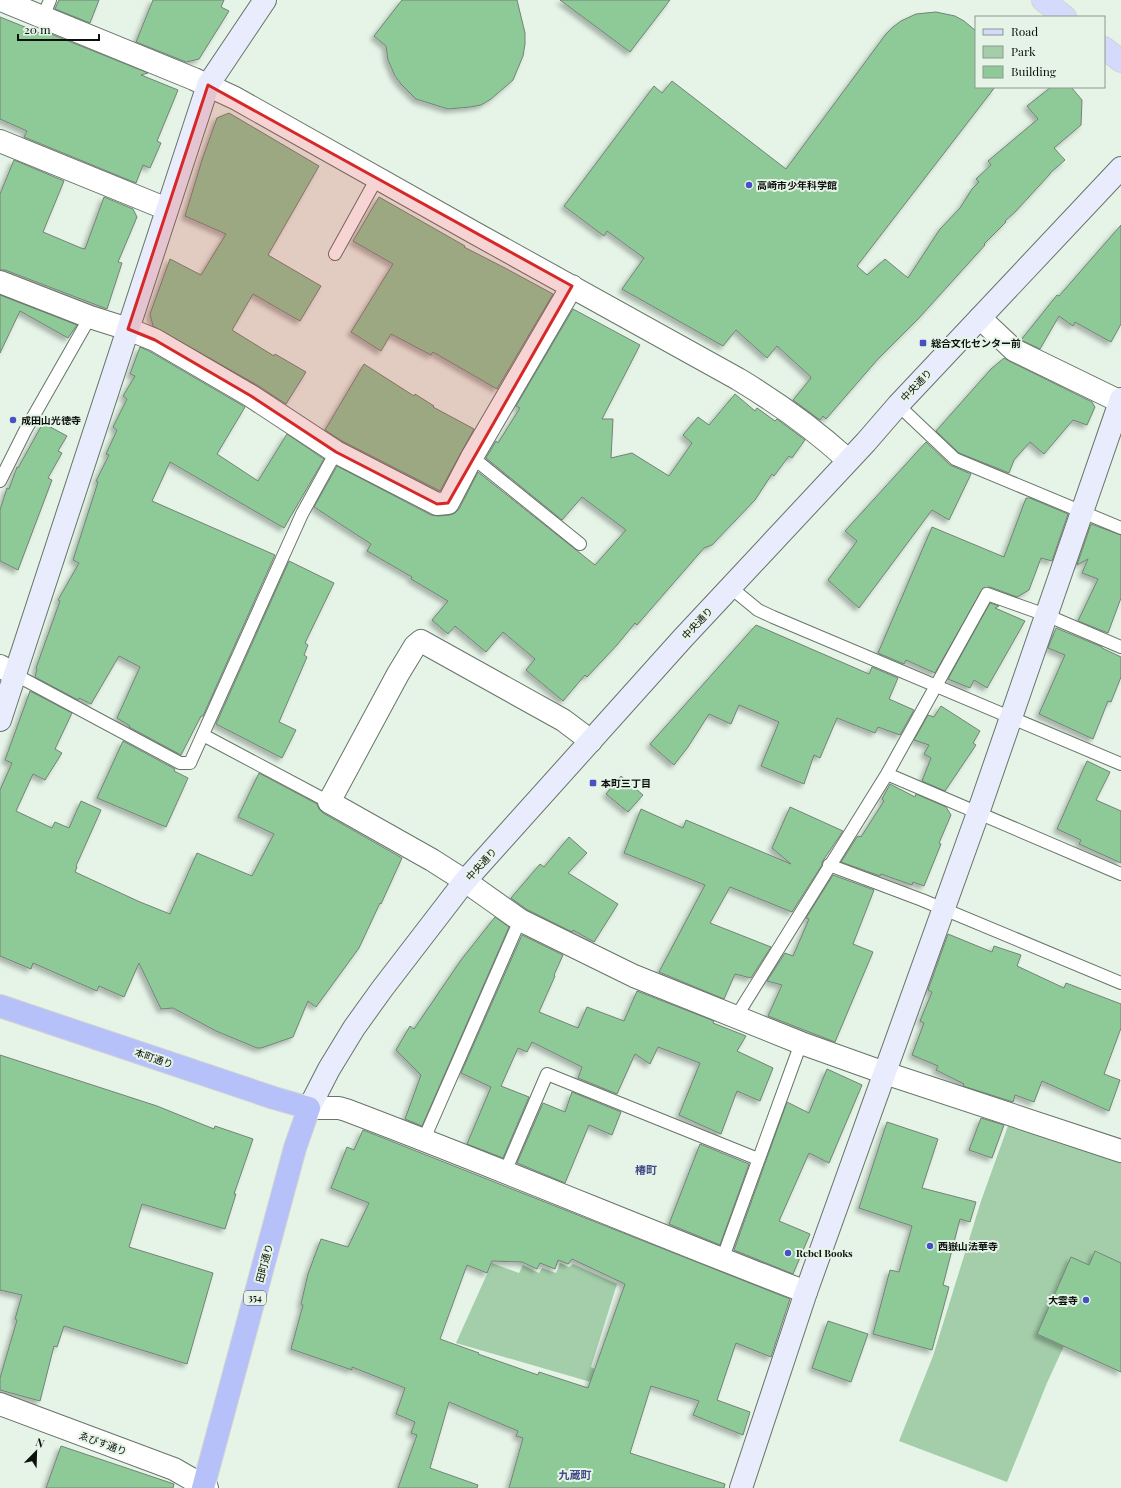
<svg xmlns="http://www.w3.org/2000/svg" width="1121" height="1488" viewBox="0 0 1121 1488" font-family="'Playfair Display','Noto Sans JP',serif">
<defs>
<filter id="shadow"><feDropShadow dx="-3.5" dy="3.5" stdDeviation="2" flood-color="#0004"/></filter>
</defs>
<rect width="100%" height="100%" fill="#e5f4e7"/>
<path fill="#a4ceaa" d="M1009,1123L1121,1160V1263L1096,1251L1089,1265L1071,1257L1037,1334L1064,1346L1047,1383L1007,1482L899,1441L933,1356L981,1201Z
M492,1263L519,1273L523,1265L539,1273L542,1268L556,1273L560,1263L569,1267L573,1264L617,1284L591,1367L605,1375L601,1385L456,1343Z"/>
<path fill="#8ec998" stroke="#758277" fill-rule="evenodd" filter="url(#shadow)" d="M59,0H99L90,23L55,9Z
M153,0H224L221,7L229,11L199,59L186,62L136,42Z
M402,0H517L525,33V44L523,56L513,80L491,99L481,105L470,107L448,109L416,99L401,84L395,76L388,60L386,46L374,36Z
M560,0H670L630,52Z
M936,12L955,16L964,21L976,31V87H995L857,266L867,275L885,259L908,278L940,229L960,208L972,189L979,182L976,179L991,165L988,161L1038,119L1027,106L1051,87H1071L1082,100L1081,125L1054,148L1065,160L1050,173V174L1016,211L1005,221L1006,222L984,244L985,245L919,318L878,359L826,419L823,416L820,420L793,400L811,378L810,376L777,346L767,358L736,330L723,346L622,289L644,258L607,231L604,236L564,206L654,86L662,93L672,81L786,169L886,34L893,27L901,21L916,14Z
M0,17L45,35L46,32L148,73L141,75L178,90L157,141L161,143L150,168L143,165L136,183L24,137L27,131L0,119Z
M229,113L319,166L268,255L321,286L300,321L253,294L232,330L274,356L275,354L306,372L286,404L257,385L153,326L150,314L170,259L201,275L226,234L185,216L202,160L217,118Z
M14,160L64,181L43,232L81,248L85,249L104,197L133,209L137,217L118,262L122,263L107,309L5,270H0V194Z
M379,197L465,246L464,247L505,268L553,294L497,389L433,352L431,355L391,334L381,351L351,332L393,264L353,241Z
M1121,225V324L1111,342L1075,322L1073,326L1059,316L1040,349L1021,340L1057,295L1059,296Z
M0,295L77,325L68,338L20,311L0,353Z
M573,309L640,345L602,419H613L611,458L632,453L669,476L692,443L683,435L698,417L709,425L735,394L755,411L757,408L775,421L777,419L805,440L792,458L789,456L774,476L772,474L755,500L712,545L704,548L637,625L635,623L617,645L587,677L585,675L563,701L526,670L535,659L503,632L486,652L455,626L448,634L432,620L448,601L411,579L412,577L367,551L371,544L314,507L337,466L431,515L438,516L450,515L455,513L459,509L478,472L595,565L626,530L582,497L562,520L486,458L496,441L498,443L520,408L516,406Z
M140,347L149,351L245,407L217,454L258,481L287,434L324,459L284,528L170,462L152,501L275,555L203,716H201L181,755L129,727L130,726L117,718L140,667L119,656L91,704L79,698L78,700L35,677L37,669L36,668L60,601L58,600L79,563L73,560L98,482L96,481L109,455L106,454L117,430L113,427L127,399L123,396L135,376L130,374Z
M1004,358L1009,361L1092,402L1095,407L1087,425L1073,420L1044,454L1030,442L1014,460L1009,473L959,453L936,431L991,369Z
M364,364L414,396L415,394L434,406L433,407L474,429L440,491L342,441L325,430Z
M43,423L67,436L58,451L62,453L48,478L52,480L18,570L0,561V510L7,488L9,489L17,467L18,468Z
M926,442L950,465L971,474L949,520L932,510L859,608L828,580L857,541L845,531Z
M1026,498H1030L1068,514L1052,561L1041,558L1029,590L1017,597L990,587L983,588L935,673L906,660L904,664L878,653L932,527L1004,557Z
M1091,524L1121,535V598L1108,633L1078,621L1098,579L1082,573L1088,559L1077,565Z
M289,561L334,583L305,643L308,645L304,655L307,657L279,722L296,730L282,758L216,724Z
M990,603L999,606L995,608L1025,621L987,688L974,680L970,688L948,679Z
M756,625L869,674L872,667L898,678L889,699L914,710L900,735L878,727L875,733L837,718L820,758L814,755L804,784L761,766L779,722L739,705L731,724L709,714L688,747L674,765L650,744Z
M1056,628L1102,647V648L1121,657V677L1111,702L1108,701L1093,739L1039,714L1065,655L1048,648Z
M30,691L72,713L55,749L62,753L45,780L33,774L16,811L52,828L55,822L69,828L81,801L101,810L76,866L77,867L75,872L140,902L170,914L197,853L252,876L274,834L238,817L259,773L317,804L319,809L323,813L402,858L381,904L380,903L359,948L316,1007L308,1001L293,1037L261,1048H257L216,1031L173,1008L161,1009L139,963L124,997L99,986L97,991L33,963L31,969L0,956V790L12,763L5,760Z
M941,706L980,731L973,743L976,745L945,791L922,781L931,758L924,754L929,745L914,740L928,715L934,717Z
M123,741L175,769L174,771L188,778L166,827L97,798Z
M1087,761L1110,772L1096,800L1121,811V863L1079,844L1081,840L1057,829Z
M621,776L643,795L628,812L606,794Z
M890,784L915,797L916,794L946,807L951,815L939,843L941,844L924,886L913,882L912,885L881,874L880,876L841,862L857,837L858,836L861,837L884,801L882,799Z
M790,807L843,831L822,862V865L792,912L730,887L710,923L771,947L751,978L735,974L724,999L659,972L705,885L624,853L641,809L683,828L686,820L791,864L772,848Z
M569,837L587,853L568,873L618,904L594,942L573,930L572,932L526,909L511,898L540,864L544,867Z
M833,875L874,890L853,944L873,952L835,1042L768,1016L782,985L767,981L785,953L793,956L809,919L806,918Z
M495,917L509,927L422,1126L405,1119L421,1075L396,1050L410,1026L414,1029L461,960Z
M948,934L992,952L994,946L1021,955L1017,966L1064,988L1066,983L1121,1004V1028L1104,1074L1120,1080L1109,1111L1042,1081L1034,1102L1015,1095L1013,1102L963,1086L964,1084L936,1070L938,1066L912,1055L924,1023L920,1021L932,992L928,990Z
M522,935L563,955L554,975L555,976L539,1012L578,1028L587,1007L624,1021L637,991L714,1021L713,1023L746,1036L737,1051L773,1068L760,1101L737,1091L721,1134L679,1115L700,1063L658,1047L650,1064L635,1054L617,1094L578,1078L582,1067L532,1042L527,1052L518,1048L501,1086L529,1097L503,1158L467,1144L491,1087L461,1073Z
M0,1055L157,1106L214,1129L215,1126L253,1139L234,1194H236L225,1229L142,1204L129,1247L213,1273L187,1364L64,1326L57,1347L54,1346L40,1401L0,1390V1378L17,1320L15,1319L22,1295L0,1290Z
M827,1069L862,1085L829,1163L809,1153L779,1221L810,1234L793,1274L734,1250L787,1102L809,1113Z
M572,1092L621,1112L612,1135L589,1125L565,1183L517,1163L543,1103L565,1112Z
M981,1118L1004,1125L992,1158L969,1150Z
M887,1122L938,1139L922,1188L976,1202L970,1222L960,1219L943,1285L949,1287L932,1350L873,1334L890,1270L899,1272L912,1226L859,1208Z
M363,1130L790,1299L771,1357L736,1343L717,1400L750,1412L743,1435L693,1415L699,1401L651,1386L630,1453L725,1484L724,1488H509L523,1438L516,1436L518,1431L449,1402L430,1468L478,1485L477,1488H398L417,1435L411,1433L415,1422L396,1414L405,1388L352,1367V1370L291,1349L303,1305L301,1304L308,1274L321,1239L348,1247L369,1203L331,1188L347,1147L354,1150ZM572,1259L625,1284L588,1388L539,1372L538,1375L478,1354L479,1353L440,1339L467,1265L487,1273L492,1261L522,1262L537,1269L540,1263L555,1269L558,1260L568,1264Z
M700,1144L749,1164L720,1245L669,1224Z
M1095,1251L1121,1263V1372L1037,1334L1071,1257L1089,1265Z
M828,1321L868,1334L851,1382L812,1368Z
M61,1446L174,1484L173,1488H46Z"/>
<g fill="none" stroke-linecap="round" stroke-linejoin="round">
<defs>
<path id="lane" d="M43,17L50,0
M335,254L377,178
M898,405L955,459L1121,528
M472,457L580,544
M0,481L25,431L90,317
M730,587L758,610L773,617L1121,764
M14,674L180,763H190L302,514L336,452
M203,735L329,802
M887,774L1121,874
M829,865L922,900L1121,983
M736,1017L887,774L987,594L1046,615L1121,647
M424,1139L520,920
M505,1172L547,1074L758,1159
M722,1260L801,1043"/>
<path id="street" d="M1,0L194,79L235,98L473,232L738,379C778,403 814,429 848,460
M0,141L167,209
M0,282L90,317L128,329L155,340L251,396L336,452L437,504L448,503L472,457L572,286
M980,318L1014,350L1121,402
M0,666L14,674
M591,741L563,720L421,641L415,646L398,674L329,802L432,860L465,881L520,920L634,976L801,1043L885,1073L1121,1151
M309,1108H339L346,1110C500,1168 652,1233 806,1292
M0,1404L174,1469L207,1488"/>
<path id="secondary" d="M0,720L208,85L265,0
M309,1108L329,1069L354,1028L382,989L465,881L683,638L866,442L898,405L1121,168
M741,1488L806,1292L978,813L1121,399"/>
<path id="primary" d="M1043,0L1065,17
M1104,48L1121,61"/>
<path id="highway" d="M0,1006L274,1098L309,1108L295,1148L203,1488"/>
</defs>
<use href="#lane" stroke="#677469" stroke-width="14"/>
<use href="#street" stroke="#677469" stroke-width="24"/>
<use href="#secondary" stroke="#677469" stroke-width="24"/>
<use href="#primary" stroke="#d3d4d3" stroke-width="24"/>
<use href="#highway" stroke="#d3d4d3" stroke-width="24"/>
<use href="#lane" stroke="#fff" stroke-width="12"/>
<use href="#street" stroke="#fff" stroke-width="22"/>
<use href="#secondary" stroke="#e9ecfd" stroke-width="22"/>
<use href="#primary" stroke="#d3dafb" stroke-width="22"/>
<use href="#highway" stroke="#b5c1f8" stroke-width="22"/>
</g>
<path fill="#d62828" fill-opacity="0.2" stroke="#d62828" stroke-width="3" stroke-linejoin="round" d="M208,85L572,286L448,503L437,504L336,452L251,396L155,340L128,329Z"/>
<g fill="#4850c5" stroke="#e5f4e7" stroke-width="1.5">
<circle cx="749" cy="185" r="4"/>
<rect x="919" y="339" width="8" height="8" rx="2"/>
<circle cx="13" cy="420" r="4"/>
<rect x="589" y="779" width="8" height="8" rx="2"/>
<circle cx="930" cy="1246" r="4"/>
<circle cx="788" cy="1253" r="4"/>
<circle cx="1086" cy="1300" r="4"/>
</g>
<g text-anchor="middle" stroke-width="4" stroke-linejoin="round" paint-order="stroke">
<rect fill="#e5f4e7" stroke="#4d554e" stroke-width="1" x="244" y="1291" width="22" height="14" rx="3"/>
<g font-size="9" font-weight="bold" fill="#0c110d">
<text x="255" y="1301">354</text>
</g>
<g font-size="10" font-weight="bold" fill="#0c110d" stroke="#e5f4e7" text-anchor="start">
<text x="757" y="189">高崎市少年科学館</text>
<text x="931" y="347">総合文化センター前</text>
<text x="21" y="424">成田山光徳寺</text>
<text x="601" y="787">本町三丁目</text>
<text x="938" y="1250">西嶽山法華寺</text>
<text x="796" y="1257">Rebel Books</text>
<text x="1078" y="1304" text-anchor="end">大雲寺</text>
</g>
<g font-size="10" fill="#0c110d" stroke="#e5f4e7">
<text transform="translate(916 385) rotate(-46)" y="4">中央通り</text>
<text transform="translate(697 623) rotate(-47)" y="4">中央通り</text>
<text transform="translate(481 864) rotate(-48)" y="4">中央通り</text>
<text transform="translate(154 1058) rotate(19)" y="4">本町通り</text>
<text transform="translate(264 1263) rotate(-75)" y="4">田町通り</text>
<text transform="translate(103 1443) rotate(20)" y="4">ゑびす通り</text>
</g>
<g font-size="11" font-weight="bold" fill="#434c89" stroke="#e5f4e7">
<text x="646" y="1174">椿町</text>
<text x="575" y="1479">九蔵町</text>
</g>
</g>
<rect x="975" y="16" width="130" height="72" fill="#e5f4e7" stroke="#8e9990"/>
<rect x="983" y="29" width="20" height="6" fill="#d3dafb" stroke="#8e9990"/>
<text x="1011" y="36" font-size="12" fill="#0c110d">Road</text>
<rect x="983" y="46" width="20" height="12" fill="#a4ceaa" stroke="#8e9990"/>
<text x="1011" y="56" font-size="12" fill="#0c110d">Park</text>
<rect x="983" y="66" width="20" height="12" fill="#8ec998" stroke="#8e9990"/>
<text x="1011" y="76" font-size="12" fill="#0c110d">Building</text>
<g transform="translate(36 1452) rotate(23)" stroke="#e5f4e7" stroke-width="3" paint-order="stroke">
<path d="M0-3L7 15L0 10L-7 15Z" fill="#0c110d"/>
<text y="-6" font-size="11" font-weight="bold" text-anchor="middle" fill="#0c110d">N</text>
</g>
<path d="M18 34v6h81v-6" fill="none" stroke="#0c110d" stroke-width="2"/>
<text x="24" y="34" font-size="12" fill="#0c110d" stroke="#e5f4e7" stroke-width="3" paint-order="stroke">20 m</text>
</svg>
